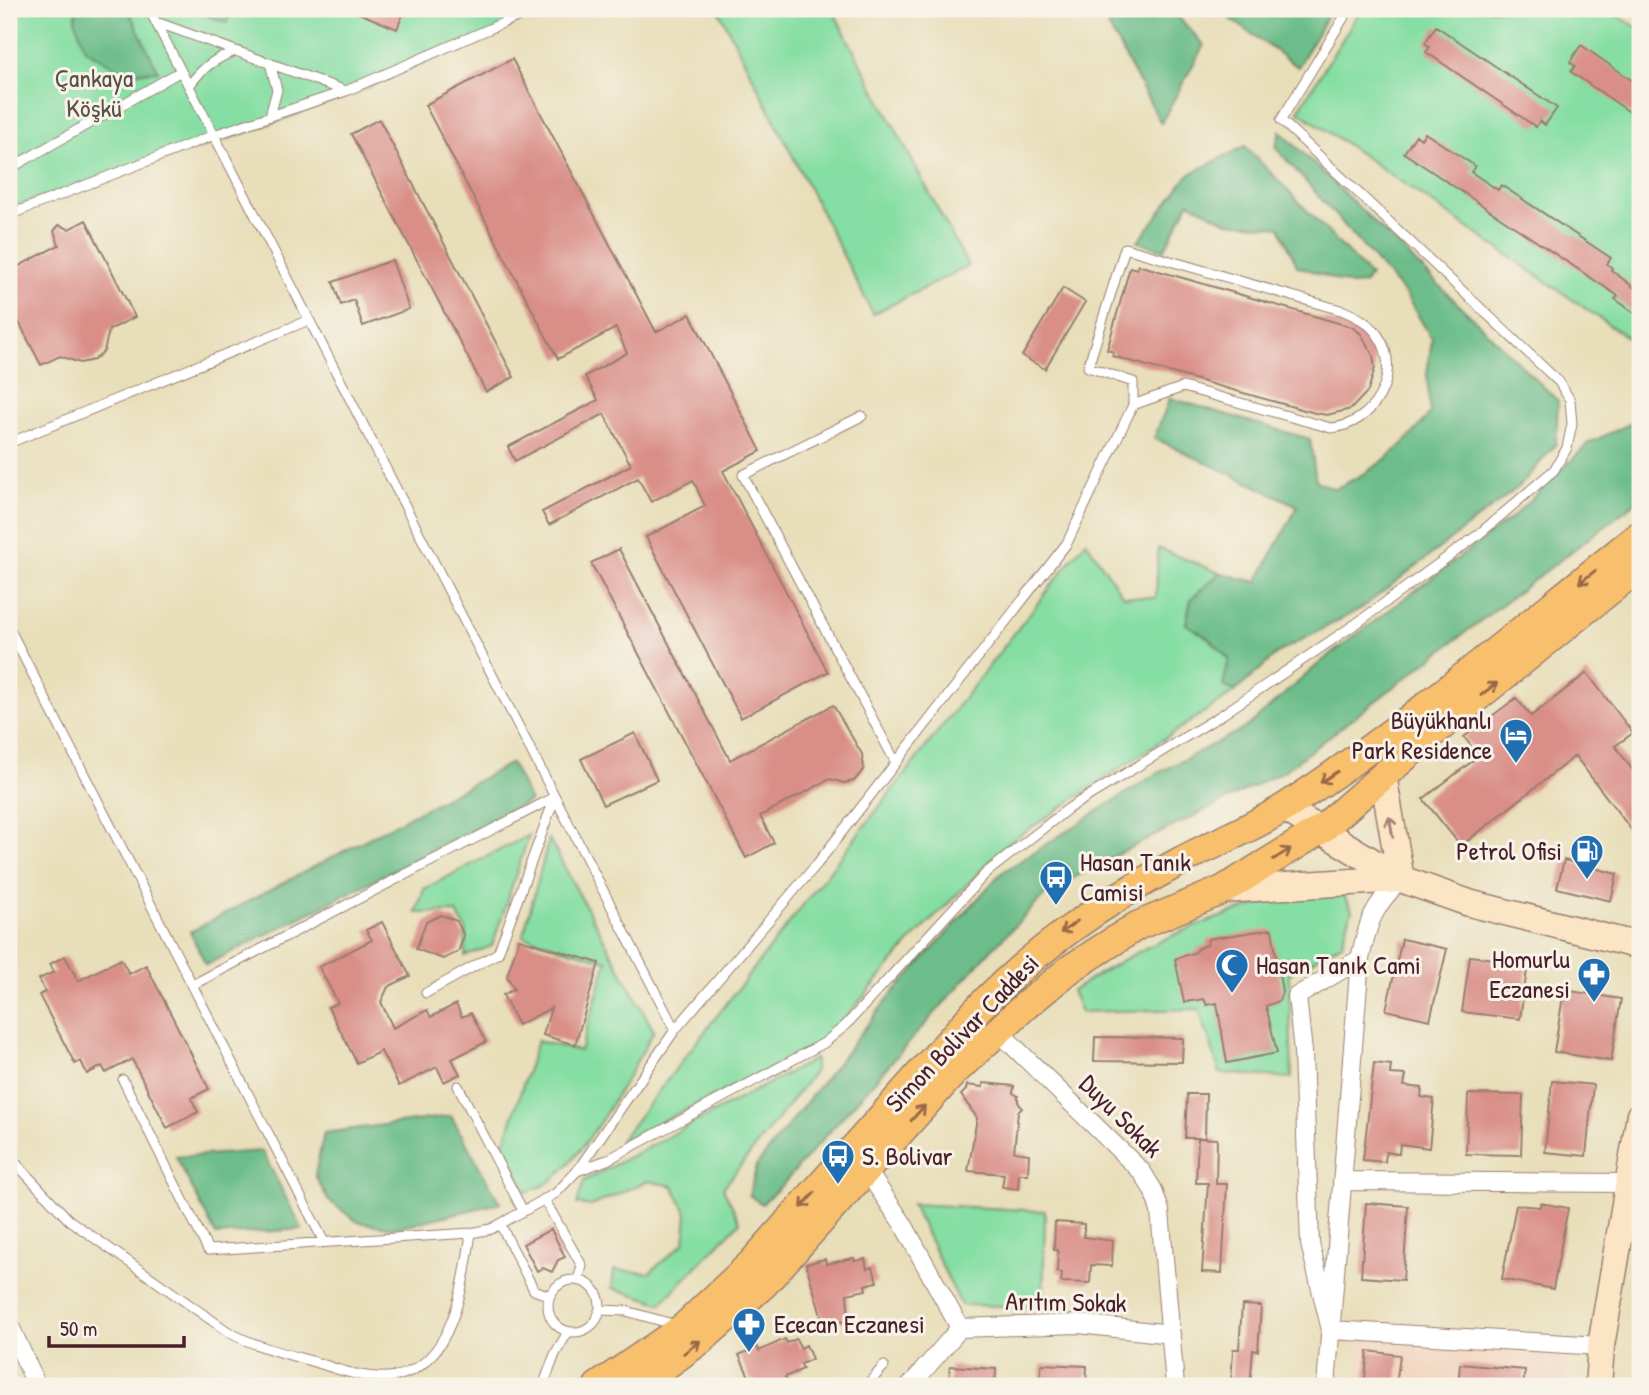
<svg xmlns="http://www.w3.org/2000/svg" width="1649" height="1395" viewBox="0 0 1649 1395" font-family="'Patrick Hand',sans-serif">
<rect width="100%" height="100%" fill="#f7f3e8"/>
<filter id="ink" filterUnits="userSpaceOnUse"><feTurbulence type="fractalNoise" baseFrequency=".0143" numOctaves="2"/><feDisplacementMap in="SourceGraphic" scale="14" xChannelSelector="R" yChannelSelector="G"/><feConvolveMatrix kernelMatrix="1 2 1 2 8 2 1 2 1" color-interpolation-filters="sRGB"/></filter>
<filter id="wash" filterUnits="userSpaceOnUse"><feTurbulence type="fractalNoise" baseFrequency=".00686" numOctaves="4" result="noise"/><feDisplacementMap in="SourceGraphic" scale="28" xChannelSelector="R" yChannelSelector="G"/><feGaussianBlur stdDeviation="1.57" result="paint"/><feColorMatrix in="noise" values="0 0 0 0 0 0 0 0 0 0 0 0 0 0 0 0 0 1.4 0 .05"/><feComposite in="paint" operator="in"/></filter>
<g filter="url(#wash)">
<rect width="100%" height="100%" fill="#e8deb9"/>
<path fill="#f2d4be" d="M1361,1336L1572,1355L1569,1386H1356Z"/>
<path fill="#85dea3" stroke="#687e67" stroke-width="2" d="M9,9H548L350,95L213,144L9,208Z
M718,9H832L968,266L873,314Z
M1361,9H1606L1640,29V346L1298,111Z
M1086,541L1123,596L1156,598L1158,548L1220,573L1191,599L1186,624L1210,639L1229,659L1223,686L1236,691L1008,843L911,941L824,1043L619,1142Z
M529,835L492,946L465,956L466,929L456,912L416,913L424,889Z
M549,839L654,1031C630,1072 584,1160 546,1184C540,1188 532,1190 526,1192L504,1144L537,1041L580,1051L607,961L523,936Z
M1306,893L1344,896L1352,910L1342,943L1289,974L1292,1078L1220,1073L1199,1009L1081,1012L1072,991C1143,943 1222,911 1306,893Z
M815,1059V1071L723,1188L740,1222L661,1303L612,1288L614,1270L649,1273L684,1243L687,1214L673,1186L648,1181L591,1206L577,1204L584,1181Z
M912,1204L1045,1211L1043,1307L961,1305Z"/>
<path fill="#6cbd89" stroke="#5b6e5a" stroke-width="2" d="M77,9H128L158,71L124,73L85,49L75,20Z
M189,9H232L227,23Z
M1099,9H1171L1204,45L1161,123Z
M1217,9H1331L1298,67Z
M1280,131L1558,401L1556,444L1521,485L1362,608L1279,652L1236,691L1223,686L1229,659L1210,639L1186,624L1191,599L1220,573L1257,582L1298,506L1154,438L1170,398L1310,439L1316,481L1335,489C1375,470 1404,449 1430,413L1427,374L1432,339L1405,294L1276,148Z
M1245,146L1370,276L1364,284L1351,285L1297,266L1280,227L1227,222L1189,202L1164,250L1138,242L1188,175Z
M1640,419V499L1284,771L1102,862L1046,894L990,951L783,1184L762,1204L749,1195L757,1165L891,995L1000,874L1156,774L1247,727L1322,661L1515,515L1589,443Z
M511,763L530,801L206,965L190,932Z
M451,1116L500,1203L394,1228L358,1222L328,1200L315,1175L324,1133Z
M262,1151L302,1229L216,1235L176,1157Z"/>
<g id="blocks">
<path fill="#d98f88" d="M349,9H405L397,29Z
M1436,26L1557,108L1545,125L1540,121L1536,127L1426,52L1430,47L1425,43Z
M1581,45L1640,86V119L1571,72L1575,66L1570,62Z
M512,59L656,332L690,314L761,451L723,471L828,672L741,718L646,537L705,506L693,480L651,502L638,478L549,525L542,512L631,465L604,414L515,461L508,447L598,400L585,376L627,353L616,328L558,359L425,105Z
M379,119L514,377L486,392L351,134Z
M1425,133L1475,166L1471,172L1498,190L1501,185L1611,258L1607,264L1612,268L1611,270L1640,292V317L1615,299L1618,296L1404,153L1416,135L1421,139Z
M86,220L135,317L109,330L104,351L94,360L80,363L60,356L41,365L9,303V262L17,267L59,245L54,231L59,225L69,229Z
M392,260L409,309L363,326L354,300L341,305L333,282Z
M1138,265L1352,327L1361,334L1373,355L1375,368L1368,391L1351,409L1327,415L1315,413L1112,356L1114,352L1107,350L1130,267L1137,269Z
M1063,288L1085,302L1045,369L1022,356Z
M619,549L730,760L833,705L862,754L864,769L854,781L844,783L830,779L760,816L774,843L746,858L591,563Z
M1587,673L1633,733L1615,746L1640,780V841L1575,756L1461,846L1423,799L1479,756L1464,737L1516,698L1531,716Z
M635,733L657,780L603,805L581,759Z
M1564,860L1617,874L1611,901L1557,888Z
M441,915L457,921L464,936L458,952L443,959L416,949L426,922Z
M382,922L410,976L388,987L381,1002L393,1028L427,1010L431,1017L456,1004L462,1017L471,1013L486,1042L452,1059L460,1074L444,1082L437,1067L399,1086L381,1051L357,1063L328,1007L338,1003L319,967L372,940L366,930Z
M1272,929L1282,992L1279,1001L1266,1006L1277,1053L1227,1063L1217,1003L1207,1005L1204,999L1184,1002L1175,959L1196,952L1198,948L1207,945L1208,939Z
M519,939L599,963L575,1045L543,1035L551,1008L518,1025L503,995L514,989L507,976Z
M1402,939L1447,949L1430,1020L1386,1010Z
M65,956L78,981L121,959L129,974L146,965L209,1089L191,1098L198,1112L167,1128L132,1059L106,1073L102,1066L87,1074L81,1061L75,1064L39,995L45,992L39,979L54,972L50,964Z
M1470,956L1528,963L1520,1019L1462,1012Z
M1564,990L1621,999L1611,1061L1554,1052Z
M1095,1037L1183,1038L1182,1062L1094,1061Z
M1374,1063L1391,1065L1390,1074L1406,1075L1404,1086L1422,1088L1421,1097L1434,1099L1429,1148L1400,1144L1399,1154L1386,1152L1385,1162L1363,1160Z
M1552,1081L1593,1085L1586,1156L1545,1152Z
M983,1083L1014,1086L1013,1093L1018,1096V1102L1022,1108L1018,1112L1014,1152L1029,1154L1028,1174H1019L1018,1189L1002,1187L1004,1174L968,1171L977,1118L961,1095L966,1090L967,1085L983,1087Z
M1187,1094H1206L1205,1138H1185Z
M1468,1094L1523,1095L1521,1155L1466,1154Z
M1198,1138L1217,1139L1216,1184H1227L1222,1273L1202,1272L1208,1183H1196Z
M1366,1203L1408,1206L1403,1280L1361,1277Z
M1540,1203L1568,1208L1553,1289L1502,1279L1516,1205L1540,1207Z
M1055,1222L1084,1224V1237L1113,1241L1112,1266L1091,1265L1090,1283L1061,1282L1062,1273L1057,1272L1058,1250H1054Z
M551,1229L565,1257L558,1260L552,1272L543,1268L537,1271L523,1244Z
M854,1258L855,1261L865,1259L867,1269L873,1267L877,1282L865,1285L866,1290L847,1294L849,1320L834,1324L833,1316L822,1319L806,1264L825,1259L826,1264Z
M1242,1305L1261,1306L1258,1351L1253,1350L1250,1386H1231L1233,1349H1239Z
M785,1339L787,1343L796,1339L801,1348L806,1345L812,1359L801,1364L803,1369L785,1377L789,1386H757L754,1380L751,1381L739,1355L757,1347L759,1351Z
M1368,1351L1400,1355L1396,1386H1364Z
M1041,1364L1087,1366L1086,1386L1040,1385Z
M1460,1364L1525,1370L1523,1386H1458Z
M950,1366L996,1369L995,1386H949Z"/>
</g>
</g>
<g filter="url(#ink)">
<use href="#blocks" fill-opacity="0" stroke="#997e72" stroke-width="2"/>
<g fill="none" stroke-linecap="round" stroke-linejoin="round">
<defs>
<path id="lane" d="M156,22L346,91
M270,63L277,90L270,116
M181,71L675,1030
M189,86C202,68 214,59 235,51
M9,169L181,71L149,9
M9,215L214,135L346,91L535,9
M862,416L743,475L896,763
M9,443L309,320
M9,628L324,1242
M192,985L555,797
M426,993L498,953L555,797
M123,1080L208,1250L471,1233L491,1229L556,1193L577,1171L675,1030L817,864L1067,543L1133,405V382L1088,367L1125,248L1344,311C1358,317 1371,324 1379,337C1403,375 1373,425 1331,428L1183,387L1133,405
M458,1086L523,1211
M9,1156L69,1220L227,1331C255,1347 287,1354 318,1363C342,1371 370,1381 396,1376C454,1365 464,1281 471,1233
M577,1171L607,1160L824,1043L845,1026L986,873L1069,808L1223,714L1357,623L1478,535L1554,470L1567,448L1572,424L1570,400L1559,382L1281,120L1349,9
M544,1199L582,1266L578,1280
M500,1224L534,1290L550,1296
M548 1306a26 26 0 1 1 52 0a26 26 0 1 1-52 0Z
M599,1310L626,1311L676,1325
M543,1386L555,1354L568,1332
M866,1386L884,1366"/>
<path id="street" d="M1360,959L1297,996L1303,1052L1310,1244L1331,1330L1601,1346
M998,1031L1142,1172L1153,1190L1160,1211L1175,1386
M867,1171L903,1224L960,1328L910,1386
M1342,1181L1628,1183
M9,1324L37,1386
M960,1328L1079,1324L1171,1334
M1326,1386L1360,959C1368,922 1373,906 1401,879"/>
<path id="secondary" d="M1383,775L1401,879
M1284,808L1401,879L1469,903L1640,946
M1223,890L1401,879
M1598,1386L1601,1346L1640,1115"/>
<path id="primary" d="M598,1386L684,1327L751,1264L975,1012C1035,949 1102,903 1179,862C1214,843 1253,828 1287,806C1410,726 1525,626 1640,535
M637,1386L701,1340L764,1284L953,1073L1025,1006L1070,969L1137,926L1223,890L1322,829L1429,736L1640,566"/>
</defs>
<use href="#lane" stroke="#997e72" stroke-width="11"/>
<use href="#street" stroke="#997e72" stroke-width="20"/>
<use href="#secondary" stroke="#997e72" stroke-width="29"/>
<use href="#primary" stroke="#997e72" stroke-width="31"/>
<use href="#lane" stroke="#fff" stroke-width="9"/>
<use href="#street" stroke="#fff" stroke-width="18"/>
<use href="#secondary" stroke="#fce5c4" stroke-width="26"/>
<use href="#primary" stroke="#f8bf6c" stroke-width="28"/>
</g>
<defs><path id="oneway-shaft" d="M-6 0H5M1.5-3L5.5 0L1.5 3" fill="none" stroke-width="1.6" stroke-linecap="round" stroke-linejoin="round" transform="scale(1.75)"/></defs>
<g stroke="#986748">
<use href="#oneway-shaft" transform="translate(1587 577) rotate(142)"/>
<use href="#oneway-shaft" transform="translate(1489 689) rotate(-38)"/>
<use href="#oneway-shaft" transform="translate(1329 777) rotate(146)"/>
<use href="#oneway-shaft" transform="translate(1282 854) rotate(-32)"/>
<use href="#oneway-shaft" transform="translate(1069 927) rotate(144)"/>
<use href="#oneway-shaft" transform="translate(918 1113) rotate(-48)"/>
<use href="#oneway-shaft" transform="translate(808 1200) rotate(132)"/>
<use href="#oneway-shaft" transform="translate(692 1347) rotate(-38)"/>
</g>
<use stroke="#a38278" href="#oneway-shaft" transform="translate(1391 827) rotate(-100)"/>
</g>
<defs>
<symbol id="hotel-pin" viewBox="-11 -11 22 30"><path d="M0 17L-7.5 6A9.5 9.5 0 1 1 7.5 6Z" fill="#1f6fb2" stroke="#f7f3e8"/><path d="M-6-4.5h1.5V1H6V5H4.5V3h-9V5H-6ZM-4 0a1.8 1.8 0 1 1 3.6 0ZM.5 0V-2.5h3Q6-2.5 6 0Z" fill="#fff"/></symbol>
<symbol id="fuel-pin" viewBox="-11 -11 22 30"><path d="M0 17L-7.5 6A9.5 9.5 0 1 1 7.5 6Z" fill="#1f6fb2" stroke="#f7f3e8"/><path d="M-5.5-6h7V0h2V4h1.3V-2.5L3-4.5l.8-.8L6-3V5H2.5V1h-1V6h-7ZM-4.2-4.7v3.2H.2V-4.7Z" fill="#fff"/></symbol>
<symbol id="bus-pin" viewBox="-11 -11 22 30"><path d="M0 17L-7.5 6A9.5 9.5 0 1 1 7.5 6Z" fill="#1f6fb2" stroke="#f7f3e8"/><path d="M-5-6H5V4H4V6H2V4H-2V6H-4V4H-5ZM-3.5-4V0h7V-4ZM-3.5 1.2v1.5H-2V1.2ZM2 1.2v1.5H3.5V1.2Z" fill="#fff"/></symbol>
<symbol id="mosque-pin" viewBox="-11 -11 22 30"><path d="M0 17L-7.5 6A9.5 9.5 0 1 1 7.5 6Z" fill="#1f6fb2" stroke="#f7f3e8"/><path d="M3.5-4.9A6 6 0 1 0 3.5 4.9A5 5 0 1 1 3.5-4.9Z" fill="#fff"/></symbol>
<symbol id="pharmacy-pin" viewBox="-11 -11 22 30"><path d="M0 17L-7.5 6A9.5 9.5 0 1 1 7.5 6Z" fill="#1f6fb2" stroke="#f7f3e8"/><path d="M-2-6h4v4h4v4h-4v4h-4v-4h-4v-4h4Z" fill="#fff"/></symbol>
</defs>
<g fill-rule="evenodd">
<use href="#hotel-pin" x="1497" y="716" width="38" height="52"/>
<use href="#fuel-pin" x="1568" y="832" width="38" height="52"/>
<use href="#bus-pin" x="1037" y="858" width="38" height="52"/>
<use href="#mosque-pin" x="1213" y="946" width="38" height="52"/>
<use href="#pharmacy-pin" x="1575" y="955" width="38" height="52"/>
<use href="#bus-pin" x="819" y="1137" width="38" height="52"/>
<use href="#pharmacy-pin" x="730" y="1305" width="38" height="52"/>
</g>
<g text-anchor="middle" stroke-width="6" stroke-linejoin="round" paint-order="stroke">
<g font-size="26" fill="#594f49" stroke="#f7f3e8">
<text x="94" y="87">Çankaya<tspan x="94" dy="30">Köşkü</tspan></text>
</g>
<g font-size="26" fill="#4a1f2b" stroke="#f7f3e8" text-anchor="start">
<text x="1492" y="729" text-anchor="end">Büyükhanlı<tspan x="1492" dy="30">Park Residence</tspan></text>
<text x="1562" y="860" text-anchor="end">Petrol Ofisi</text>
<text x="1080" y="871">Hasan Tanık<tspan x="1080" dy="30">Camisi</tspan></text>
<text x="1570" y="968" text-anchor="end">Homurlu<tspan x="1570" dy="30">Eczanesi</tspan></text>
<text x="1256" y="974">Hasan Tanık Cami</text>
<text x="862" y="1165">S. Bolivar</text>
<text x="774" y="1333">Ececan Eczanesi</text>
</g>
<g font-size="26" fill="#4a1f2b" stroke="#f7f3e8">
<text transform="translate(962 1033) rotate(-46)" y="9">Simon Bolivar Caddesi</text>
<text transform="translate(1121 1116) rotate(45)" y="9">Duyu Sokak</text>
<text transform="translate(1066 1302) rotate(1)" y="9">Arıtım Sokak</text>
</g>
</g>
<rect width="1649" height="1395" fill="none" stroke="#f7f3e8" stroke-width="35"/>
<path d="M49 1336v10h135v-10" fill="none" stroke="#4a1f2b" stroke-width="3.5"/>
<text x="60" y="1336" font-size="21" fill="#4a1f2b" stroke="#f7f3e8" stroke-width="5" paint-order="stroke">50 m</text>
</svg>
